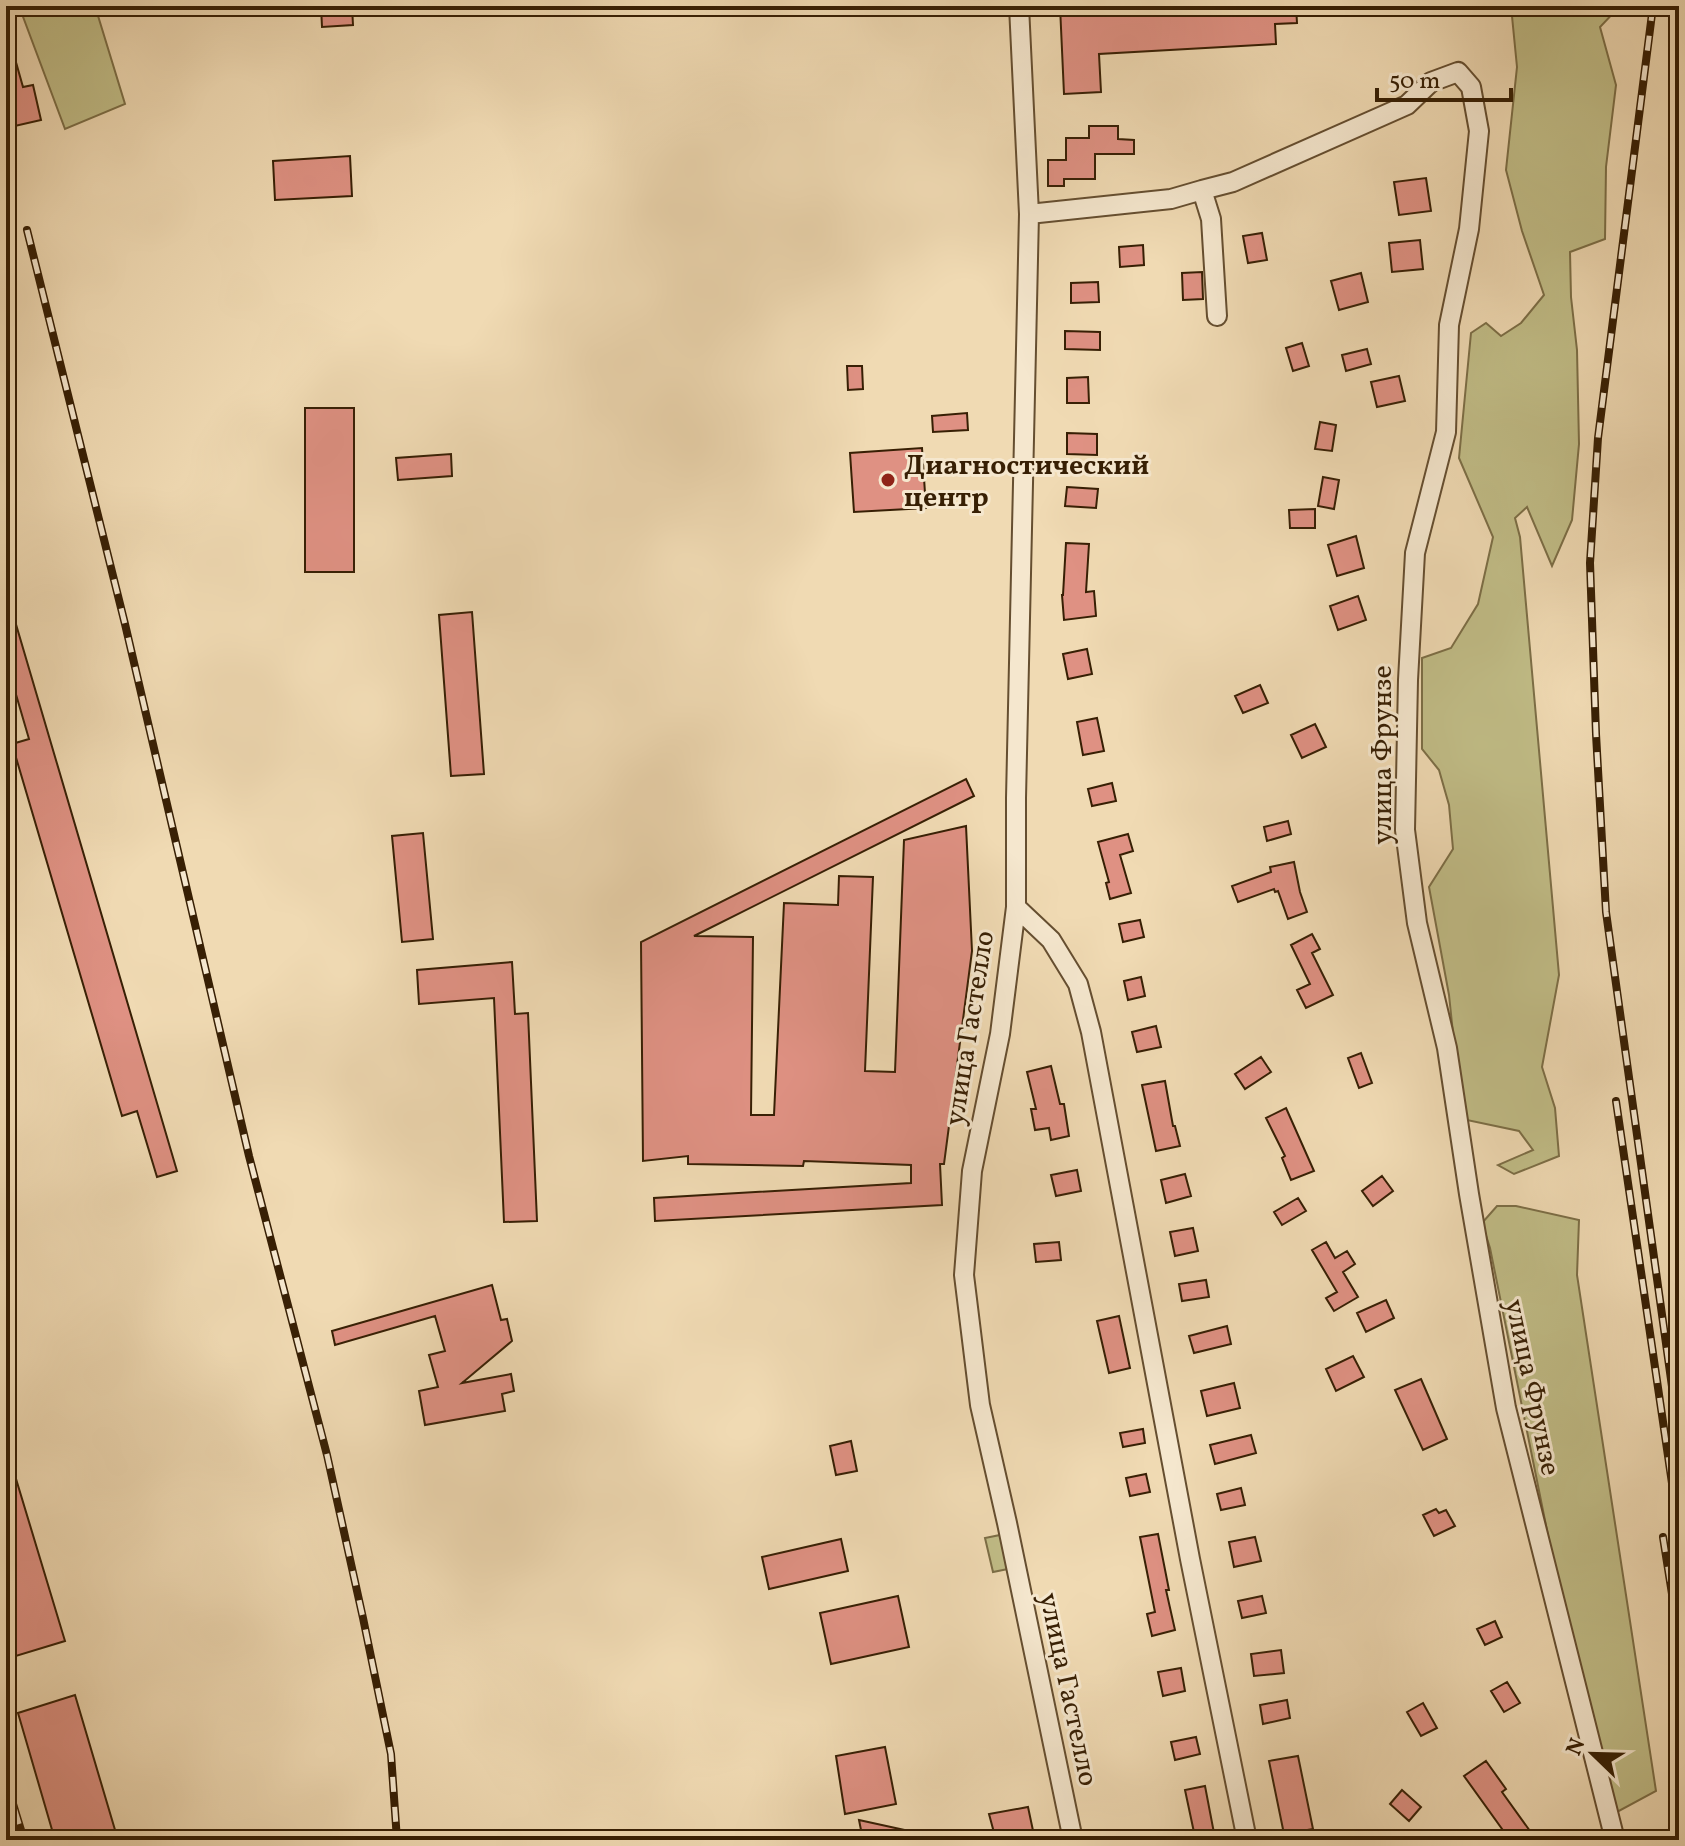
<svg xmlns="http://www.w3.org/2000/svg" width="1685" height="1846" viewBox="0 0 1685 1846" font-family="Vollkorn,serif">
<rect width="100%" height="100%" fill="#f0dab3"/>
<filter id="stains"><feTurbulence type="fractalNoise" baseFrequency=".0025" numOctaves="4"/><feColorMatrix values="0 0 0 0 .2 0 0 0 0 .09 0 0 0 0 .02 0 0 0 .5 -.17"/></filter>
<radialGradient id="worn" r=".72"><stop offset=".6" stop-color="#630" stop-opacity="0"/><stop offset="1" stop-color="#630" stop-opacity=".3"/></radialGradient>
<path fill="#c1bd87" stroke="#7c6e46" stroke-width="2" d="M19,6H95L125,104L65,129Z
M1511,6H1620L1600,27L1616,85L1606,167L1605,239L1570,252L1571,297L1577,350L1579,444L1572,520L1552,566L1527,507L1515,518L1520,537L1559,975L1542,1067L1555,1108L1559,1156L1514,1174L1498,1165L1533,1150L1519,1131L1462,1119L1449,995L1429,887L1453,849L1449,805L1439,770L1422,749V658L1451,648L1478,604L1493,537L1459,458L1471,333L1486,323L1501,336L1521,323L1544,295L1522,231L1506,170L1517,67Z
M1497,1206H1516L1579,1220L1577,1275L1656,1791L1617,1812L1554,1565L1490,1248L1482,1223Z
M1000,1535L1008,1569L993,1572L985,1538Z"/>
<path fill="#df9183" stroke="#371f04" stroke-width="2" d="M321,6H352L353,25L322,27Z
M1060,6H1296L1297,23L1275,24L1276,44L1099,54L1101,92L1064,94Z
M10,41L23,87L33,85L41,120L6,128V42Z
M1089,126H1118V139L1134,140V154H1095V179H1064V186H1048V160H1066V138H1089Z
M350,156L352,196L275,200L273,161Z
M1426,178L1431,211L1399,215L1394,182Z
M1262,233L1267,260L1248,263L1243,236Z
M1420,240L1423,269L1392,272L1389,243Z
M1143,245L1144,265L1120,267L1119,247Z
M1202,272L1203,299L1183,300L1182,273Z
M1361,273L1368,302L1339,310L1331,281Z
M1098,282L1099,302L1071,303V283Z
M1065,331L1100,332V350L1065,349Z
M1302,343L1309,366L1293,371L1286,348Z
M1367,349L1371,364L1346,371L1342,355Z
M847,366H862L863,389L848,390Z
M1399,376L1405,401L1377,407L1371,382Z
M1088,377L1089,403H1067V378Z
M305,408H354V572H305Z
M967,413L968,430L933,432L932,416Z
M1320,422L1336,425L1332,451L1315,449Z
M1067,433L1097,434V455L1067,454Z
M922,448L926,508L854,512L850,453Z
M451,454L452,476L398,480L396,458Z
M1323,477L1339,480L1334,509L1318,506Z
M1067,487L1098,489L1096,508L1065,506Z
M1315,509V528H1290L1289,510Z
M1356,536L1364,568L1337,576L1328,545Z
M1066,543L1089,544L1086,592L1094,591L1096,616L1064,620L1062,595H1063Z
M1358,596L1366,620L1338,630L1330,606Z
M6,604H10L177,1171L157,1177L137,1111L122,1116L12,744L29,739L10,674L6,676Z
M472,612L484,774L451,776L439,615Z
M1087,649L1092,674L1068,679L1063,654Z
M1260,685L1268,703L1243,713L1235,696Z
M1097,718L1104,751L1083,755L1077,722Z
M1315,724L1326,747L1302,758L1291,735Z
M966,779L974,796L694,936L753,937L751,1115H774L784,903L838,905L839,876L873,877L865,1071L895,1072L904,840L966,826L972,951L944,1164H940L942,1205L655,1221L654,1198L911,1183V1165L804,1161L803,1166L688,1164V1156L643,1161L641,942Z
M1112,783L1116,801L1092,806L1088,789Z
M1288,821L1291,834L1267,841L1264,827Z
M423,833L433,939L402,942L392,836Z
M1128,834L1133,851L1120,855L1131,893L1110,899L1106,883L1109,882L1098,842Z
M1294,862L1300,892L1307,912L1288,919L1278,891L1275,892L1274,889L1238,902L1232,886L1271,872L1270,867Z
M1140,920L1144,937L1123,942L1119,924Z
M1312,934L1320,949L1312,953L1333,995L1306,1008L1297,990L1310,984L1291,945Z
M512,962L515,1014L528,1013L537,1221L504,1222L494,998L419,1004L417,970Z
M1141,977L1145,996L1128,1000L1124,981Z
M1156,1026L1161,1047L1137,1052L1132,1032Z
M1361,1053L1372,1083L1359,1088L1348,1058Z
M1261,1057L1271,1072L1245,1089L1235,1074Z
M1051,1066L1060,1104H1064L1069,1136L1051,1140L1049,1128L1035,1130L1031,1109H1036L1027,1072Z
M1165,1081L1173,1126H1175L1180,1146L1156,1151L1142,1085Z
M1286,1108L1314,1171L1291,1180L1282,1158L1285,1156L1266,1118Z
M1077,1170L1081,1191L1056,1196L1051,1175Z
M1185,1174L1191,1196L1166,1203L1161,1180Z
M1382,1176L1393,1191L1373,1206L1362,1191Z
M1298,1198L1306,1211L1282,1225L1274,1212Z
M1193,1228L1198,1251L1175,1256L1170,1232Z
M1059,1242L1061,1260L1036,1262L1034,1244Z
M1326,1242L1335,1258L1347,1251L1355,1264L1343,1272L1358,1297L1334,1311L1326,1298L1337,1292L1312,1250Z
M1206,1280L1209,1297L1182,1301L1179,1284Z
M492,1285L501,1320L507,1319L512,1341L462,1383L511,1374L514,1391L502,1394L505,1411L425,1425L419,1391L438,1387L429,1355L445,1351L435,1316L335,1345L332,1331Z
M1386,1300L1394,1318L1366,1332L1357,1313Z
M1119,1316L1130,1368L1109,1373L1097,1321Z
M1227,1326L1231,1344L1194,1353L1189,1336Z
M1353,1356L1364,1377L1336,1391L1326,1369Z
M1421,1379L1447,1439L1423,1450L1395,1390Z
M1234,1383L1240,1408L1207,1416L1201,1391Z
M1143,1429L1145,1443L1123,1447L1120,1433Z
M1251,1435L1256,1453L1215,1464L1210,1445Z
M851,1441L857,1471L836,1475L830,1446Z
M6,1459H10L65,1641L6,1659Z
M1146,1474L1150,1492L1130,1496L1126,1478Z
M1241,1488L1245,1505L1221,1510L1217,1494Z
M1436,1509L1439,1513L1446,1510L1455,1526L1434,1536L1423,1515Z
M1158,1534L1169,1590H1166L1175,1630L1152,1636L1147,1614L1155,1612L1140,1537Z
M1255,1537L1261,1561L1234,1567L1229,1542Z
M841,1539L848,1571L769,1589L762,1557Z
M898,1596L909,1647L831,1664L820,1613Z
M1262,1596L1266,1613L1242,1618L1238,1601Z
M1495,1621L1502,1637L1485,1645L1477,1629Z
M1281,1650L1284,1673L1254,1676L1251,1654Z
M1181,1668L1185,1691L1163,1696L1158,1672Z
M1507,1682L1520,1703L1504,1712L1491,1691Z
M75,1695L118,1840H55L18,1713Z
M1287,1700L1290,1718L1263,1724L1260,1705Z
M1423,1703L1437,1728L1421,1736L1407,1712Z
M1196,1737L1200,1754L1175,1760L1171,1742Z
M885,1747L896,1804L845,1814L836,1756Z
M1298,1756L1313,1829L1284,1834L1269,1761Z
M1486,1761L1506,1789L1502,1792L1530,1831L1519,1840H1510L1464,1776Z
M1205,1786L1214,1833L1195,1837L1185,1790Z
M1402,1790L1421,1807L1409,1821L1390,1804Z
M1028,1807L1035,1840H996L989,1814Z
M859,1820L923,1834L922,1840H863Z"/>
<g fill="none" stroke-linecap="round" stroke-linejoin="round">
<defs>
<path id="street" d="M1019,6L1029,214L1016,798V907L1000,1034L972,1171L964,1275L980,1405L1007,1523L1073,1840
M1029,214L1171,199L1202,190
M1217,316L1211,219L1202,190L1233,182L1407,105L1431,82L1458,72L1471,87L1479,131L1469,229L1449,325L1446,432L1415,553L1408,680L1405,830L1417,923L1447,1048L1469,1194L1506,1408L1615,1840
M1016,907L1051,940L1078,984L1091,1032L1190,1559L1247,1840"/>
</defs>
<use href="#street" stroke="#654e30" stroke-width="22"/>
<use href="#street" stroke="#f5e7ce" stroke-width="18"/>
<defs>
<path id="rail" d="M1653,6L1598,438L1590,563L1596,734L1606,912L1679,1437
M27,230L125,624L249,1156L327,1455L363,1618L391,1754L397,1840
M1616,1101L1679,1531
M1663,1537L1679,1638
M6,1781L24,1840"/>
</defs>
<use href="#rail" stroke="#371f04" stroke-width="8"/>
<use href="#rail" stroke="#f5e7ce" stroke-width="5" stroke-dasharray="15" stroke-linecap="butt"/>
</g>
<circle fill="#8f2418" stroke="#f5e7ce" stroke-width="3" cx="888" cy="480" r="8"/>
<g text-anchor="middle" stroke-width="6" stroke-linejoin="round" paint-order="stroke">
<g font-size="28" font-weight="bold" fill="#371f04" stroke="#f5e7ce" text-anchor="start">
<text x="904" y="474">Диагностический<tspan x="904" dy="32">центр</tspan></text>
</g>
<g font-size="28" fill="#371f04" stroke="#f5e7ce">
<text transform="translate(1381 755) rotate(-90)" y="10">улица Фрунзе</text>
<text transform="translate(968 1028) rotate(-81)" y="10">улица Гастелло</text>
<text transform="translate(1534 1387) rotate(78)" y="10">улица Фрунзе</text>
<text transform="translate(1070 1689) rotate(78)" y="10">улица Гастелло</text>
</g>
</g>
<rect width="1685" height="1846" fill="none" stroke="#f0dab3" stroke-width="32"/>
<rect x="8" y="8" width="1669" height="1830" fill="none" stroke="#371f04" stroke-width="4"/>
<rect x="16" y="16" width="1653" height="1814" fill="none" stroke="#371f04" stroke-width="2"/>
<g transform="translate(1593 1754) rotate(293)" stroke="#f5e7ce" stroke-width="6" paint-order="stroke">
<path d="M0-6L14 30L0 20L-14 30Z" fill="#371f04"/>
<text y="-12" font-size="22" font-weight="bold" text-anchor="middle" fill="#371f04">N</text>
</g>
<path d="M1377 88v12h134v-12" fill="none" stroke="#371f04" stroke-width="4"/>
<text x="1389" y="88" font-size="24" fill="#371f04" stroke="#f5e7ce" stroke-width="6" paint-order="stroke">50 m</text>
<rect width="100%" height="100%" filter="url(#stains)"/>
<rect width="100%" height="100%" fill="url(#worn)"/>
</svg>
